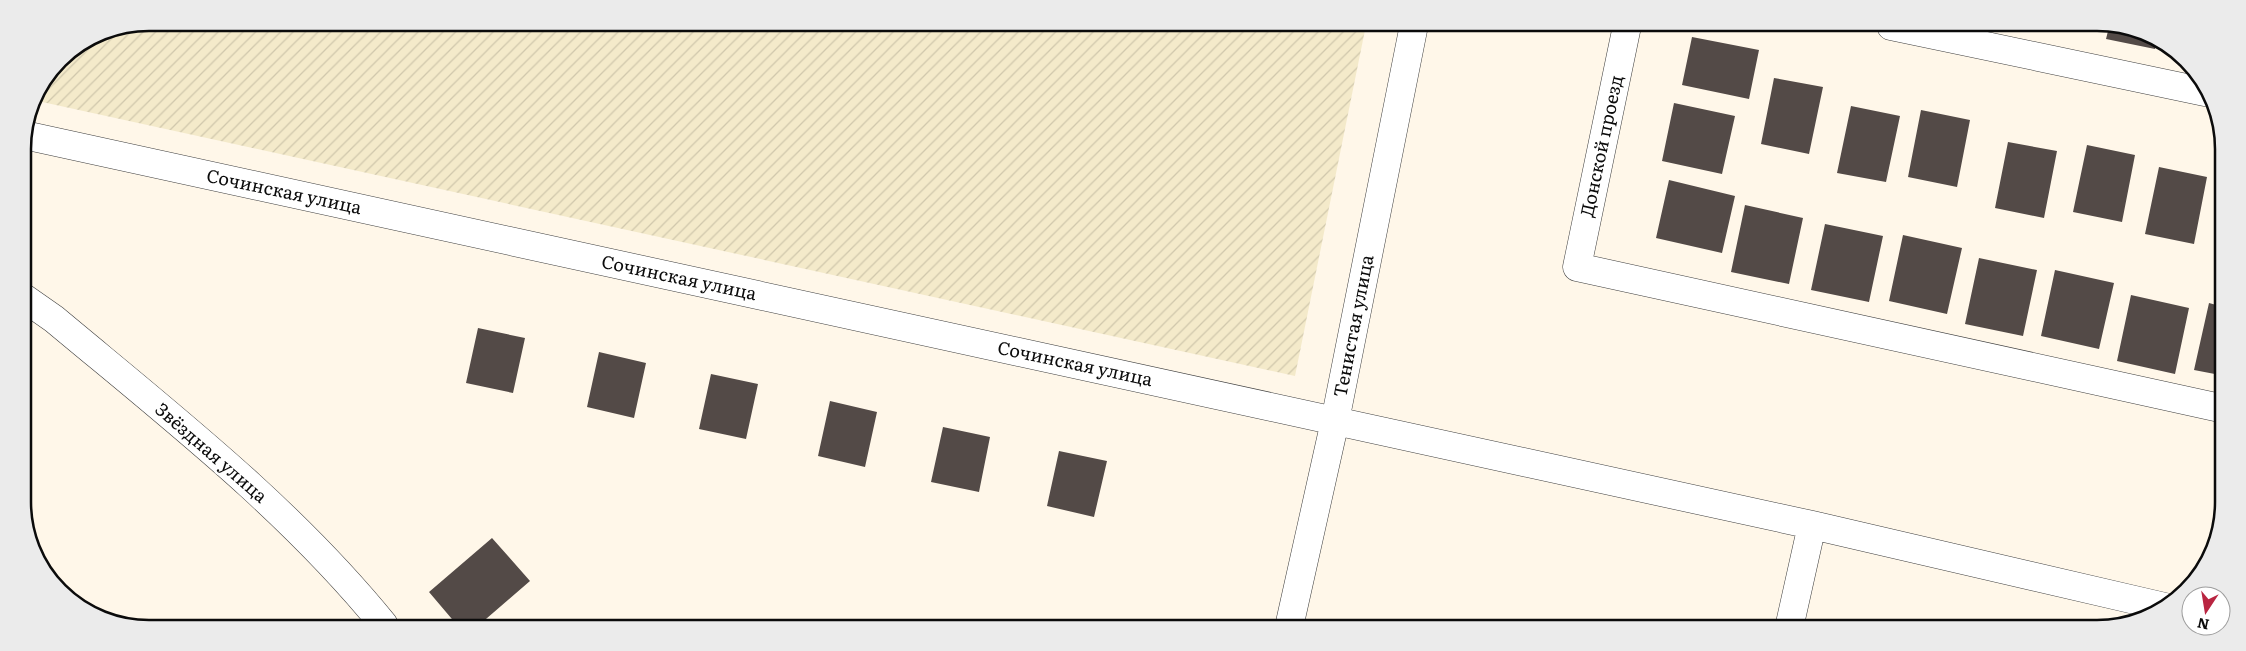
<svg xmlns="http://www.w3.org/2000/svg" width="2246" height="651" viewBox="0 0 2246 651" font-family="Literata,serif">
<defs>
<pattern id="farmland-furrows" width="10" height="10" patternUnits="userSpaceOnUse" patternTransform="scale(1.25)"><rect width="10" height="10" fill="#f4eaca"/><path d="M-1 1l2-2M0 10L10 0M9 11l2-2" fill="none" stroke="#d0c7ac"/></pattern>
</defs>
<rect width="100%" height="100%" fill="#fff7e9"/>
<path fill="url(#farmland-furrows)" d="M149,23L1366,25L1295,376L33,100L60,59L101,32Z"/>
<path fill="#534a47" d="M2109,27H2129L2156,43L2155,49L2106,39Z
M1692,37L1759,50L1749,99L1682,85Z
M1774,78L1823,87L1809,154L1761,144Z
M1674,103L1735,116L1722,174L1662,161Z
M1851,106L1900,116L1886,182L1837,173Z
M1921,110L1970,120L1957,187L1908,177Z
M2008,142L2057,151L2044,218L1995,208Z
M2087,145L2135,155L2122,222L2073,212Z
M2159,167L2207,177L2194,244L2145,234Z
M1669,180L1735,196L1722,253L1656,238Z
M1745,205L1803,218L1789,284L1731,272Z
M1825,224L1883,236L1869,302L1811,290Z
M1903,235L1962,248L1947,314L1889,301Z
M1979,258L2037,270L2023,336L1965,324Z
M2055,270L2114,283L2099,349L2041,336Z
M2131,295L2189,308L2175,374L2117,361Z
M2209,303L2220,306V375L2194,370Z
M478,328L525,338L513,393L466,383Z
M599,352L646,363L634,418L587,407Z
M711,374L758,384L746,439L699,429Z
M830,401L877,412L865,467L818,456Z
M943,427L990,437L979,492L931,482Z
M1059,451L1107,461L1094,517L1047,506Z
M492,538L530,581L479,625H457L429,592Z"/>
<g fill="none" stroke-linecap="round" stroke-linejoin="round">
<defs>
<path id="minor" d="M1627,26L1577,267L2220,408
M1891,26L2205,92
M24,135L1812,525L2165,607
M24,298L54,319C169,415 289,508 384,625
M1289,627L1335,421L1414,25
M1789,628L1812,525"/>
</defs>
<use href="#minor" stroke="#3e3e3e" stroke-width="29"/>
<use href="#minor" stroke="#fff" stroke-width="28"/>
</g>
<g text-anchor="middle" stroke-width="5" stroke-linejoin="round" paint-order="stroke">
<g font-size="18" fill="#0b0b0b" stroke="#fff">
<text transform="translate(1602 146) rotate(-78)" y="6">Донской проезд</text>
<text transform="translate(284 192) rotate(12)" y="6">Сочинская улица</text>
<text transform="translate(679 278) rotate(12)" y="6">Сочинская улица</text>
<text transform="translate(1354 326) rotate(-79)" y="6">Тенистая улица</text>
<text transform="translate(1075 364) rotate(12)" y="6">Сочинская улица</text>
<text transform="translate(211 453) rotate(41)" y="6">Звёздная улица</text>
</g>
</g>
<path d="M0 0H2246V651H0ZM149 31H2097A118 118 0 0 1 2215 149V502A118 118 0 0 1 2097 620H149A118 118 0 0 1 31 502V149A118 118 0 0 1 149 31Z" fill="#ebebeb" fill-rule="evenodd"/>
<path fill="none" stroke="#0b0b0b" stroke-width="2.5" d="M149 31H2097A118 118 0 0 1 2215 149V502A118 118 0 0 1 2097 620H149A118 118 0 0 1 31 502V149A118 118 0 0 1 149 31Z"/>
<g transform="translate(2206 611) rotate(192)"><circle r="24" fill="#ffffff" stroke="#9d9d9d"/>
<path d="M0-4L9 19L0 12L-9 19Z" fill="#b92541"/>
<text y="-8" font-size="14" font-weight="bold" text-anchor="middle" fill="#0b0b0b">N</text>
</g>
</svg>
